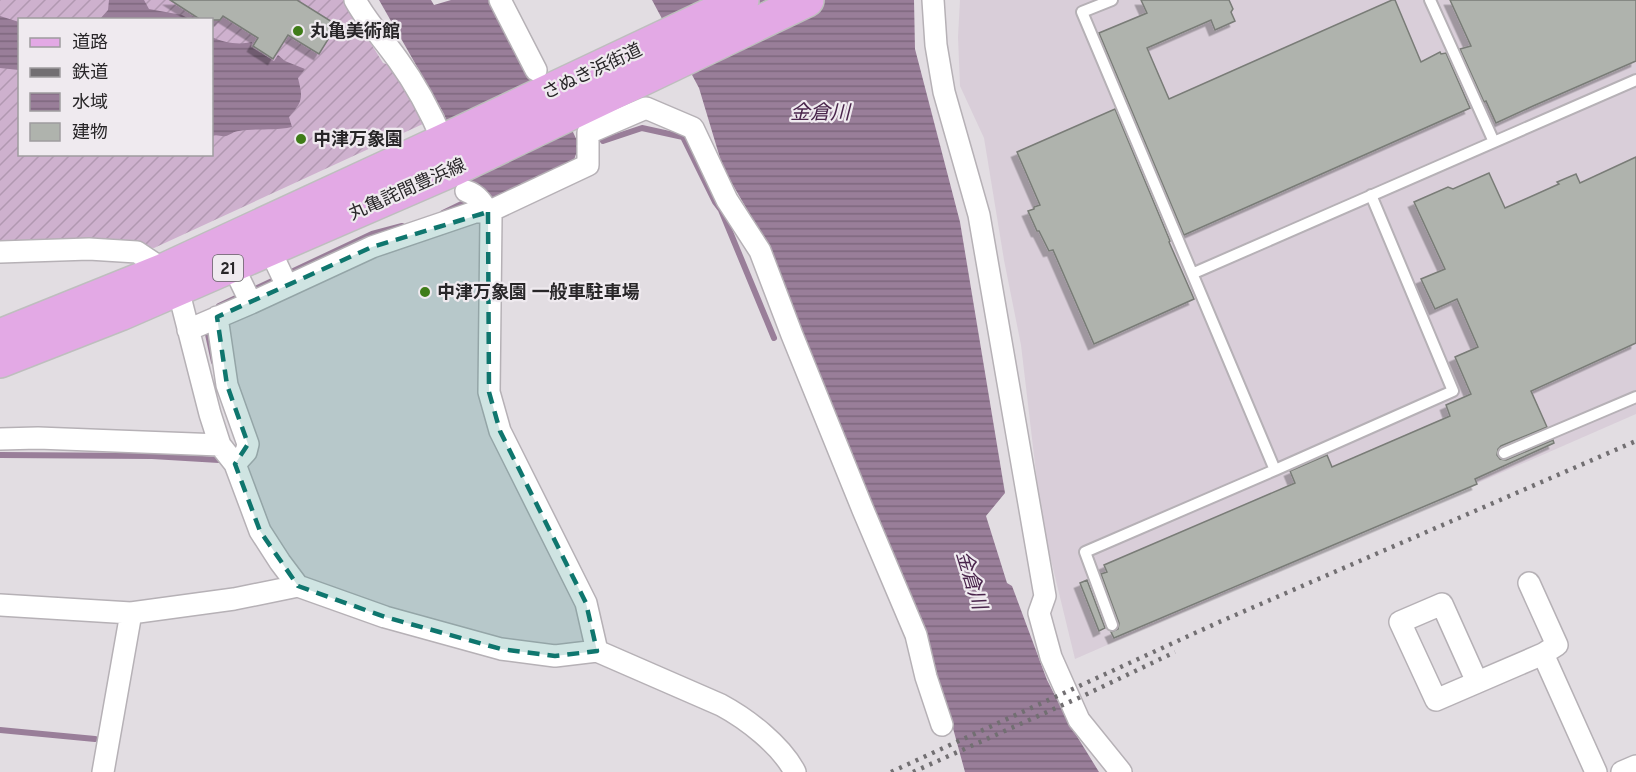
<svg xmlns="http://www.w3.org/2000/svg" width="1636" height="772" viewBox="0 0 1636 772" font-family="Overpass,'Noto Sans JP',sans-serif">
<defs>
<pattern id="garden-furrows" width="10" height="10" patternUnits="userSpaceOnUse" patternTransform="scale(1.5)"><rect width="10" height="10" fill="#ceb1ce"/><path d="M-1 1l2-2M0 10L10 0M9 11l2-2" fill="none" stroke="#b198b1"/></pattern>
<pattern id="water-rules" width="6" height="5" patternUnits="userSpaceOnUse" patternTransform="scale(1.5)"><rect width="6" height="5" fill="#997e99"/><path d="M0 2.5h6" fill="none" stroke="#7d677d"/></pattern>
<filter id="shadow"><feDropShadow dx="-5.5" dy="5.5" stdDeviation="0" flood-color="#0004"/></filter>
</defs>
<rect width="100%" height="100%" fill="#e2dde2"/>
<path fill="#d9ced9" d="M960,0H1636V414L1075,659L1042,523L1021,345L1004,260L984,138L960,86L958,37Z"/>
<path fill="url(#garden-furrows)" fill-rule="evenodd" d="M0,0H344L383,63L390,65L425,123L154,248L52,240L0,241ZM20,20H212V154H20Z"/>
<path fill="url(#water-rules)" d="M109,0H144L149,9L182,15L189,19H100L108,10Z
M379,0H431L434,5L451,0H495L573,132L579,145L573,163L491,204L470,183L444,114Z
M652,0H914L915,49L960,222L1005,493L986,516L1007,583L1012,586L1047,680L1070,725L1099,772H965L951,721L905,599L763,237L723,168L699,88Z
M0,16L19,22V70L0,68Z
M212,37C224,43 239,45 252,42L251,47L274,61L278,55L285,61L305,69L298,78C303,98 303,101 289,117L292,127C274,131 257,128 239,131C234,131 230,135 226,136C220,137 218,134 212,136Z"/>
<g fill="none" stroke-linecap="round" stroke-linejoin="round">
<path stroke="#997e99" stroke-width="6" d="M603,141L642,128L683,137L715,202L721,210L774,338
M443,213L472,199
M219,306L372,234L402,226
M206,325L214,362
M0,455L152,456L219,460L222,455
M0,730L95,739"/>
</g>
<path fill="#afb3ad" stroke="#797c77" stroke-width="1.5" filter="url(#shadow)" d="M170,0H297L337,25L319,54L288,35L273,59L253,46L258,38L223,16L220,20H201Z
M1141,0H1229L1233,9L1231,12L1235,21L1215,30L1211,20L1147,48L1169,99L1392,0H1395L1421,62L1440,52L1441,54L1446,53L1470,108L1184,235L1099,33L1147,13Z
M1450,0H1636V61L1533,106L1496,123L1486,101L1484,102L1460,49L1471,46Z
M1115,109L1170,241L1169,242L1194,299L1094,344L1053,250L1049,251L1039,231H1037L1028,211L1034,209V207L1040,205L1017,152Z
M1636,157V343L1531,391L1547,427L1501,446L1498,449L1497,455L1500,459L1506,460L1553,440L1554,443L1475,479L1477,484L1114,638L1111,632L1118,629L1119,623L1101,574L1107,572L1104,565L1295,483L1290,471L1327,455L1332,467L1450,416L1446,405L1471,394L1455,357L1478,347L1457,299L1435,309L1421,279L1445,269L1414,202L1448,187L1453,189L1489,173L1505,208L1559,184L1557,182L1576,174L1580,183Z
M1087,580L1105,628L1099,631L1080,583Z"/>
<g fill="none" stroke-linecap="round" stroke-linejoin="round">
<defs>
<path id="lane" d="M1112,0L1082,12L1275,470L1453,391L1371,195
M1430,0L1494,142
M1194,273L1636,80
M1504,453L1636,397
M1112,625L1085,552L1275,470"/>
<path id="street" d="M355,0C367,22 384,40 398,60C417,86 431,113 443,141
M500,0L536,70
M933,0L936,45L944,92L979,215L1045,596L1039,613L1051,657L1079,720L1121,772
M466,191C479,195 484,205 491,217L489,392L500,431L586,603L597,651
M270,250L287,286
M0,252L89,249L137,252L164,270L178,289L210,414L220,445L235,464L260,531L280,562L298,586L385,617L501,649L555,656L597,651L721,705C747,719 781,745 795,772
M233,266L251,303
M217,317L227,385L248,444L246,452L235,464
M188,330L251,303L372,247L475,212H488L588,165V133L646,108L693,128L727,200L760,251L792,335L863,510L916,635L926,677L942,725
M0,439L38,438L220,445
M0,605L131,613L234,599L298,586
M1543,654L1596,772
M1477,682L1442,604L1400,622L1436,700L1543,654L1557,645L1529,583
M103,772L131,613
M1622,772L1636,766"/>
<path id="primary" d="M0,336L164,270L443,141L742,0
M0,361L120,314L454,169L807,0"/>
</defs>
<use href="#lane" stroke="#b6b1b6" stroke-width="14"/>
<use href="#street" stroke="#b6b1b6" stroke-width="24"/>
<use href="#primary" stroke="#bebebe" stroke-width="36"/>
<use href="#lane" stroke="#fff" stroke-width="10"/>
<use href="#street" stroke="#fff" stroke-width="21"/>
<use href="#primary" stroke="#e3a9e5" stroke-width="33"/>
<path stroke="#726f72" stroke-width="4.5" stroke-dasharray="3 6" stroke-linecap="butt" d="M891,772L1217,623L1636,441
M913,772L1085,695L1175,652"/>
</g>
<path fill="#0f766e" fill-opacity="0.2" stroke="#0f766e" stroke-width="4.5" stroke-dasharray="12 8" stroke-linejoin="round" d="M488,212L489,392L500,431L586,603L597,651L555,656L501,649L385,617L298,586L260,531L235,464L248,444L227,385L217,317L372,247Z"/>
<g fill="#3f7c18" stroke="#efeaef" stroke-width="2">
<circle cx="298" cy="31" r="6"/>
<circle cx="301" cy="139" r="6"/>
<circle cx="425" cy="292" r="6"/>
</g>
<g text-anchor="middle" stroke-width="4.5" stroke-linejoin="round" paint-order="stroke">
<rect fill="#efeaef" stroke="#646164" stroke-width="1.5" x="213" y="255" width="30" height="26" rx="4.5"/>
<g font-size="16" font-weight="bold" fill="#282628">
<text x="228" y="274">21</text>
</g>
<g font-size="18" font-weight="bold" fill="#282628" stroke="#efeaef" text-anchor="start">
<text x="310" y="37">丸亀美術館</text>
<text x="313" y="145">中津万象園</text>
<text x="437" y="298">中津万象園 一般車駐車場</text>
</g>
<g font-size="18" fill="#282628" stroke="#efeaef">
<text transform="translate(592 71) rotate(-25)" y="6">さぬき浜街道</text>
<text transform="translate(407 189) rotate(-24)" y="6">丸亀詫間豊浜線</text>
</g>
<g font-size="20" font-style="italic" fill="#4a254c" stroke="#efeaef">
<text x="820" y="119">金倉川</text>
<text transform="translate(972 580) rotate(73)" y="7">金倉川</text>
</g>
</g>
<rect x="18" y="18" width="195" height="138" fill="#efeaef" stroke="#9f9c9f" stroke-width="1.5"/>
<rect x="30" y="38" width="30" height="9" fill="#e3a9e5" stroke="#9f9c9f" stroke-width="1.5"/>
<text x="72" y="48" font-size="18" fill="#282628">道路</text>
<rect x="30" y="68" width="30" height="9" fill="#726f72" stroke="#9f9c9f" stroke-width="1.5"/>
<text x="72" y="78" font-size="18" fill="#282628">鉄道</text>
<rect x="30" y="93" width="30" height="18" fill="url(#water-rules)" stroke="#9f9c9f" stroke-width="1.5"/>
<text x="72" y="108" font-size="18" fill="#282628">水域</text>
<rect x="30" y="123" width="30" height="18" fill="#afb3ad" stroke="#9f9c9f" stroke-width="1.5"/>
<text x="72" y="138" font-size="18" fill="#282628">建物</text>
</svg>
